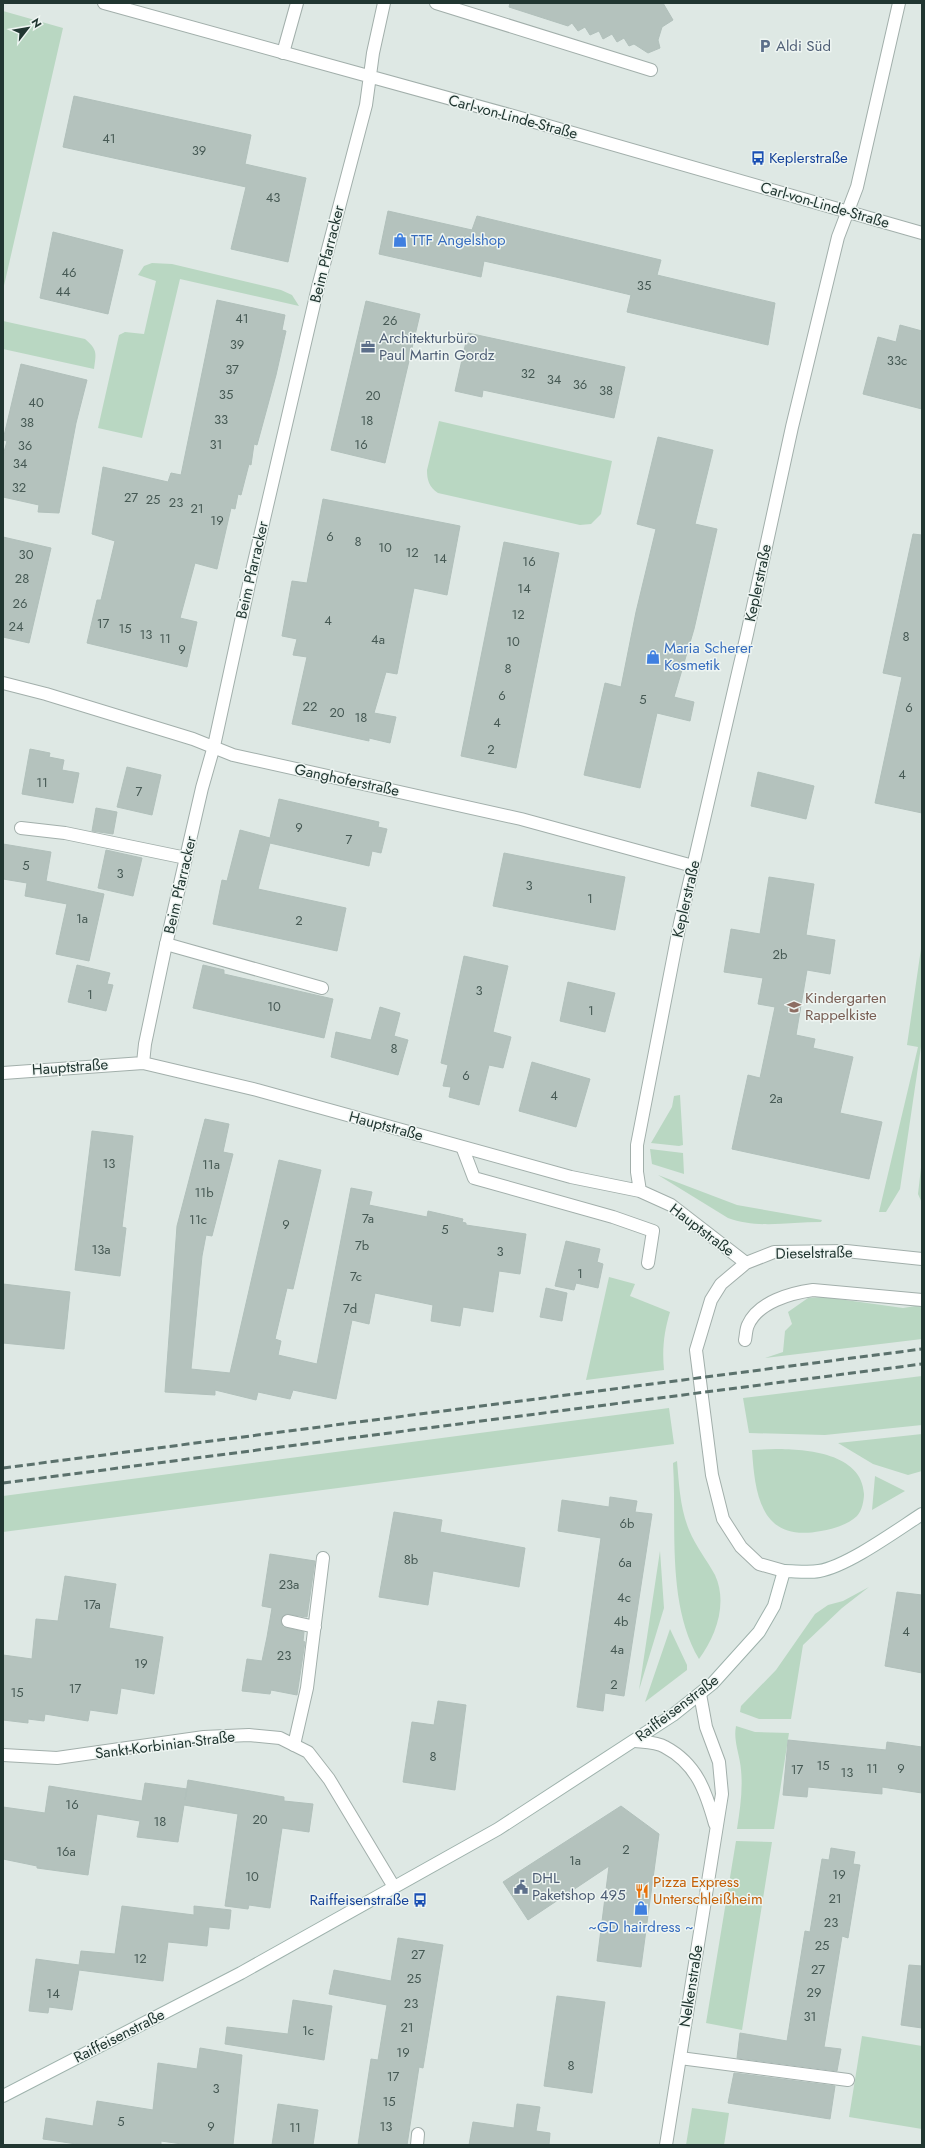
<svg xmlns="http://www.w3.org/2000/svg" width="925" height="2148" viewBox="0 0 925 2148" font-family="Jost,sans-serif">
<rect width="100%" height="100%" fill="#dee8e4"/>
<path fill="#b9d7c2" d="M3,11L63,28L3,290Z
M152,263L172,264L281,290L292,295L299,306L180,279L142,438L98,428L119,335L125,332L144,334L156,281L138,275L144,266Z
M3,321L85,339C98,350 96,353 94,369L3,349Z
M439,421L612,461L601,514L591,524L580,525L438,493C429,487 427,480 427,470Z
M922,942V1040L900,1189L886,1212H879L918,1047L907,1045Z
M680,1095L683,1145L679,1146L651,1143L672,1107L674,1096Z
M650,1149L683,1153L684,1174L652,1164Z
M922,1159V1203L918,1194Z
M658,1175L737,1205L822,1220L821,1222C790,1222 757,1229 728,1218Z
M609,1277L635,1284L630,1296L670,1312C664,1332 662,1349 664,1370L586,1380Z
M824,1297L903,1308L922,1305V1339L765,1358L783,1352L785,1331L792,1324L788,1312L808,1298Z
M922,1376V1425L825,1435L749,1433L743,1398Z
M669,1408L674,1444L3,1532V1496Z
M922,1434V1471L908,1475L873,1464L838,1443Z
M776,1449C806,1449 862,1453 864,1494C864,1500 862,1511 857,1516C848,1525 832,1529 821,1531C761,1543 755,1495 752,1450Z
M677,1461C679,1484 680,1508 689,1530C696,1547 707,1560 715,1575C728,1603 716,1636 699,1659C666,1603 677,1525 673,1463Z
M875,1476L905,1491L872,1510Z
M660,1551L664,1608L639,1690Z
M869,1587L842,1608L803,1645L791,1719H759L740,1712L741,1706L776,1670L815,1614L828,1605L843,1601Z
M670,1629L687,1665V1670L645,1702Z
M736,1726L755,1732L789,1733L774,1829H737C740,1809 743,1790 741,1770C740,1755 733,1741 736,1726Z
M736,1841L772,1842L742,2030L706,2023Z
M862,2036L922,2046V2129L849,2117Z
M692,2108L729,2113L724,2145H686Z"/>
<path fill="#b4c2bd" stroke="#b1c0bb" d="M510,3H663L673,20L662,27L658,40L660,48L648,53L634,44L629,46L624,38L617,42L612,34L603,39L599,31L590,35L585,27L578,31L572,23L568,26L509,7Z
M74,96L251,135L245,164L306,178L288,262L231,249L246,187L63,147Z
M388,211L472,230L477,216L661,260L657,275L775,303L768,345L627,312L631,295L556,277L484,261L481,277L379,254Z
M53,232L123,250L108,314L40,298Z
M217,300L285,315L282,330L286,331L276,375L257,445L254,444L251,465L249,464L241,495L238,494L235,509L231,508L217,569L195,563L180,618L197,622L187,667L87,643L97,600H101L115,541L92,534L103,467L168,482L171,473L181,475Z
M366,301L420,314L385,463L331,450Z
M900,325L922,331V409L863,394L878,337L896,342Z
M468,333L625,367L614,418L483,390L482,397L455,391Z
M21,364L87,380L76,423L59,513L38,512L39,505L3,497V456L7,441L3,440Z
M658,437L713,450L695,524L717,529L694,629L674,697L694,702L690,721L657,713L640,788L584,775L605,683L621,687L636,612L656,529L637,524Z
M323,499L460,526L447,595L414,588L397,674L386,672L374,713L396,717L390,743L369,738V741L292,724L307,657L293,655L297,639L282,636L292,581L307,583Z
M913,534L922,535V813L875,803L902,677L883,673Z
M3,537L51,548L29,643L3,637Z
M504,542L559,553L516,768L461,756Z
M30,749L50,753L49,757L64,760L62,770L79,773L73,803L22,794Z
M127,767L161,775L152,815L117,807Z
M758,772L814,786L806,819L751,806Z
M279,799L379,822L378,827L387,829L381,853L372,851L369,866L270,843L258,889L346,908L337,951L213,924L222,880L227,881L240,830L270,838Z
M96,808L117,812L113,834L92,831Z
M3,844L51,852L46,881L104,894L89,961L56,954L67,904L25,896L27,883L3,879Z
M106,850L142,858L133,896L98,888Z
M504,853L625,877L615,930L493,906Z
M769,877L814,884L806,935L835,940L830,974L807,970L796,1035L815,1039L813,1048L853,1057L840,1113L882,1122L869,1179L732,1149L748,1075L760,1078L775,1007L758,1004L763,978L724,972L731,929L760,934Z
M464,956L508,966L493,1032L511,1037L503,1068L489,1065L479,1105L449,1097L451,1087L443,1086L448,1065L441,1063Z
M77,965L110,973L107,984L113,985L106,1011L68,1002Z
M203,965L224,970V974L333,999L324,1038L193,1008Z
M568,982L615,993L605,1032L560,1021Z
M380,1007L400,1013L394,1036L408,1040L398,1075L331,1057L336,1032L371,1040Z
M532,1062L590,1079L576,1127L519,1111Z
M205,1119L229,1124L223,1152L233,1154L212,1236L206,1235L202,1256L191,1369L230,1373L279,1160L321,1170L293,1289L287,1288L275,1339L281,1341L278,1355L317,1364L351,1188L372,1192L369,1205L427,1217L428,1211L463,1219L462,1222L466,1223V1225L526,1234L520,1274L499,1271L493,1312L463,1307L460,1326L431,1321L433,1305L375,1293L369,1324L352,1320L336,1399L293,1390L290,1399L258,1392L256,1400L215,1390V1395L165,1392L177,1226Z
M92,1131L133,1136L122,1227L126,1228L120,1276L75,1270Z
M566,1241L600,1249L597,1262L603,1264L598,1288L576,1283L574,1290L555,1286Z
M3,1284L70,1292L64,1349L3,1343Z
M546,1288L567,1293L562,1321L540,1317Z
M610,1497L637,1501L635,1512L652,1514L624,1696L605,1693L603,1711L577,1707L601,1538L558,1531L562,1500L609,1507Z
M394,1512L442,1520L440,1532L525,1548L519,1587L433,1571L428,1605L379,1597Z
M270,1554L315,1561L307,1617L286,1614L281,1620L283,1627L304,1632L303,1641L305,1642L297,1695L271,1690L270,1694L242,1691L247,1659L262,1661L267,1637L272,1608L262,1606Z
M65,1576L116,1584L109,1628L163,1637L154,1694L121,1688L117,1714L90,1710L88,1721L45,1714L44,1721L28,1719V1723L3,1720V1655L32,1659L36,1619L58,1621Z
M897,1592L922,1595V1673L885,1666Z
M438,1701L466,1705L455,1790L403,1782L412,1722L434,1725Z
M788,1740L886,1750L887,1742L922,1747V1793L882,1787V1794L808,1787L807,1797L783,1795Z
M188,1780L284,1797V1801L313,1804L309,1832L282,1828L270,1908L249,1905L248,1909L225,1906L238,1814L184,1805L178,1842L137,1837L140,1821L97,1814L88,1875L37,1868V1866L3,1859V1807L45,1813L49,1786L142,1801L145,1783L187,1789L185,1800Z
M621,1806L659,1834L641,1967L597,1961L609,1866L528,1920L503,1882Z
M831,1848L855,1852L853,1864L860,1865L848,1938L842,1936L824,2047L841,2049L837,2071L737,2058L740,2033L787,2041L805,1931L810,1932L822,1859L829,1860Z
M122,1906L194,1915V1906L231,1910L229,1929L209,1927L207,1946L168,1942L163,1981L79,1970L72,2010L49,2007L48,2013L29,2011L36,1959L79,1965L81,1951L115,1954Z
M398,1938L443,1945L423,2068L419,2067L407,2145H358L371,2059L378,2060L387,2005L329,1994L334,1970L391,1981Z
M909,1965L922,1966V2028L901,2025Z
M557,1996L605,2002L592,2093L544,2086Z
M293,2000L332,2006L324,2060L225,2044L227,2027L288,2034Z
M200,2048L242,2055L233,2145H189L161,2141V2145H83L43,2139L46,2118L93,2126L97,2101L153,2110L158,2063L197,2069Z
M734,2073L835,2086L830,2119L728,2103Z
M278,2104L318,2110L313,2145H272Z
M517,2104L540,2107L536,2131L550,2133L549,2145H469L473,2122L514,2128Z"/>
<g fill="none" stroke-linecap="round" stroke-linejoin="round">
<defs>
<path id="lane" d="M436,3L651,70
M283,53L297,3
M21,828L65,833L186,858
M166,944L322,988
M463,1149L474,1178L613,1217L653,1231L648,1263
M745,1340C746,1335 746,1329 748,1325C758,1302 791,1293 813,1290L922,1300
M288,1621L315,1627
M294,1745L307,1688L323,1558
M680,2058L848,2080
M417,2145L418,2134"/>
<path id="street" d="M104,3L524,119L922,233
M3,683L46,694L193,739L233,755L521,819L693,866
M143,1063L145,1044L165,949L202,788L214,746L251,575L318,287L366,105L373,53L384,3
M3,1073L143,1063L257,1090L571,1177L640,1191L671,1205L746,1263
M640,1191L637,1172V1145L680,923L747,634L792,427L838,237L857,187L899,3
M784,1571L759,1564L741,1547L723,1519L712,1475L696,1350L711,1300L721,1284L746,1263L774,1252L846,1251L922,1259
M635,1741C644,1742 657,1742 665,1747C697,1764 706,1792 715,1824
M3,1755L57,1758L204,1737L249,1735L280,1738L308,1752L329,1779L394,1887
M666,2145L722,1794L719,1762L706,1727L700,1694"/>
<path id="secondary" d="M3,2096L241,1973L498,1829L673,1715L713,1683L759,1632L774,1606L784,1571C795,1571 808,1573 819,1571C848,1566 897,1530 922,1514"/>
</defs>
<use href="#lane" stroke="#a2afab" stroke-width="14"/>
<use href="#street" stroke="#a2afab" stroke-width="14"/>
<use href="#secondary" stroke="#9eb2ac" stroke-width="14"/>
<use href="#lane" stroke="#fff" stroke-width="12"/>
<use href="#street" stroke="#fff" stroke-width="12"/>
<use href="#secondary" stroke="#fff" stroke-width="12"/>
<path stroke="#5b716c" stroke-width="3" stroke-dasharray="8 4" stroke-linecap="butt" d="M3,1468L922,1349
M3,1483L922,1364"/>
</g>
<defs>
<symbol id="parking-bare" viewBox="-9 -9 18 18"><path d="M-3.5-5.5H1a3.5 3.5 0 0 1 0 7H-1V5.5H-3.5ZM-1-3.4V-.6H.8a1.4 1.4 0 0 0 0-2.8Z" fill="#5c6f8a" stroke="#eef5f2" stroke-width="2.5" paint-order="stroke"/></symbol>
<symbol id="bus-bare" viewBox="-9 -9 18 18"><path d="M-5-6H5V4H4V6H2V4H-2V6H-4V4H-5ZM-3.5-4V0h7V-4ZM-3.5 1.2v1.5H-2V1.2ZM2 1.2v1.5H3.5V1.2Z" fill="#1a4fb4" stroke="#eef5f2" stroke-width="2.5" paint-order="stroke"/></symbol>
<symbol id="shop-bare" viewBox="-9 -9 18 18"><path d="M-5-2.5h2.3a2.7 3.5 0 0 1 5.4 0H5L5.5 6h-11ZM-1.5-2.5h3a1.5 2.3 0 0 0-3 0Z" fill="#3f7fe0" stroke="#eef5f2" stroke-width="2.5" paint-order="stroke"/></symbol>
<symbol id="office-bare" viewBox="-9 -9 18 18"><path d="M-6-3h4V-5.5h4V-3h4V5H-6ZM-1-4.5V-3h2v-1.5ZM-6 0V1H6V0Z" fill="#5c6f8a" stroke="#eef5f2" stroke-width="2.5" paint-order="stroke"/></symbol>
<symbol id="school-bare" viewBox="-9 -9 18 18"><path d="M0-5L7-2L0 1L-7-2ZM-4 1L0 2.5L4 1V4Q0 6-4 4Z" fill="#8d6e63" stroke="#eef5f2" stroke-width="2.5" paint-order="stroke"/></symbol>
<symbol id="civic-bare" viewBox="-9 -9 18 18"><path d="M-.6-6.5H3V-4.5H.6V-3L4-1V1h2V6H-6V1h2V-1L-.6-3ZM-1.2 2.5V6h2.4V2.5Z" fill="#5c6f8a" stroke="#eef5f2" stroke-width="2.5" paint-order="stroke"/></symbol>
<symbol id="restaurant-bare" viewBox="-9 -9 18 18"><path d="M-5-6h1v4h1v-4h1v4h1v-4h1v5L-1.5 .5V6h-2V.5L-5-1ZM5-6V6H3V1.5H1.5Q1.5-4 5-6Z" fill="#e8710a" stroke="#eef5f2" stroke-width="2.5" paint-order="stroke"/></symbol>
</defs>
<g fill-rule="evenodd">
<use href="#parking-bare" x="755" y="36" width="20" height="20"/>
<use href="#bus-bare" x="748" y="148" width="20" height="20"/>
<use href="#shop-bare" x="390" y="230" width="20" height="20"/>
<use href="#office-bare" x="358" y="337" width="20" height="20"/>
<use href="#shop-bare" x="643" y="647" width="20" height="20"/>
<use href="#school-bare" x="784" y="997" width="20" height="20"/>
<use href="#civic-bare" x="511" y="1877" width="20" height="20"/>
<use href="#restaurant-bare" x="632" y="1881" width="20" height="20"/>
<use href="#bus-bare" x="410" y="1890" width="20" height="20"/>
<use href="#shop-bare" x="631" y="1898" width="20" height="20"/>
</g>
<g text-anchor="middle" stroke-width="3" stroke-linejoin="round" paint-order="stroke">
<g font-size="13" fill="#465954">
<text x="109" y="143">41</text>
<text x="199" y="155">39</text>
<text x="273" y="202">43</text>
<text x="69" y="277">46</text>
<text x="644" y="290">35</text>
<text x="63" y="296">44</text>
<text x="242" y="323">41</text>
<text x="390" y="325">26</text>
<text x="237" y="349">39</text>
<text x="897" y="365">33c</text>
<text x="232" y="374">37</text>
<text x="528" y="378">32</text>
<text x="554" y="384">34</text>
<text x="580" y="389">36</text>
<text x="606" y="395">38</text>
<text x="226" y="399">35</text>
<text x="373" y="400">20</text>
<text x="36" y="407">40</text>
<text x="221" y="424">33</text>
<text x="367" y="425">18</text>
<text x="27" y="427">38</text>
<text x="216" y="449">31</text>
<text x="361" y="449">16</text>
<text x="25" y="450">36</text>
<text x="20" y="468">34</text>
<text x="19" y="492">32</text>
<text x="131" y="502">27</text>
<text x="153" y="504">25</text>
<text x="176" y="507">23</text>
<text x="197" y="513">21</text>
<text x="217" y="525">19</text>
<text x="330" y="541">6</text>
<text x="358" y="546">8</text>
<text x="385" y="552">10</text>
<text x="412" y="557">12</text>
<text x="26" y="559">30</text>
<text x="440" y="563">14</text>
<text x="529" y="566">16</text>
<text x="22" y="583">28</text>
<text x="524" y="593">14</text>
<text x="20" y="608">26</text>
<text x="518" y="619">12</text>
<text x="328" y="625">4</text>
<text x="103" y="628">17</text>
<text x="16" y="631">24</text>
<text x="125" y="633">15</text>
<text x="146" y="639">13</text>
<text x="906" y="641">8</text>
<text x="165" y="643">11</text>
<text x="378" y="644">4a</text>
<text x="513" y="646">10</text>
<text x="182" y="654">9</text>
<text x="508" y="673">8</text>
<text x="502" y="700">6</text>
<text x="643" y="704">5</text>
<text x="310" y="711">22</text>
<text x="909" y="712">6</text>
<text x="337" y="717">20</text>
<text x="361" y="722">18</text>
<text x="497" y="727">4</text>
<text x="491" y="754">2</text>
<text x="902" y="779">4</text>
<text x="42" y="787">11</text>
<text x="139" y="796">7</text>
<text x="299" y="832">9</text>
<text x="349" y="844">7</text>
<text x="26" y="870">5</text>
<text x="120" y="878">3</text>
<text x="529" y="890">3</text>
<text x="590" y="903">1</text>
<text x="82" y="923">1a</text>
<text x="299" y="925">2</text>
<text x="780" y="959">2b</text>
<text x="479" y="995">3</text>
<text x="90" y="999">1</text>
<text x="274" y="1011">10</text>
<text x="591" y="1015">1</text>
<text x="394" y="1053">8</text>
<text x="466" y="1080">6</text>
<text x="554" y="1100">4</text>
<text x="776" y="1103">2a</text>
<text x="109" y="1168">13</text>
<text x="211" y="1169">11a</text>
<text x="204" y="1197">11b</text>
<text x="368" y="1223">7a</text>
<text x="198" y="1224">11c</text>
<text x="286" y="1229">9</text>
<text x="445" y="1234">5</text>
<text x="362" y="1250">7b</text>
<text x="101" y="1254">13a</text>
<text x="500" y="1256">3</text>
<text x="580" y="1278">1</text>
<text x="356" y="1281">7c</text>
<text x="350" y="1313">7d</text>
<text x="627" y="1528">6b</text>
<text x="411" y="1564">8b</text>
<text x="625" y="1567">6a</text>
<text x="289" y="1589">23a</text>
<text x="624" y="1602">4c</text>
<text x="92" y="1609">17a</text>
<text x="621" y="1626">4b</text>
<text x="906" y="1636">4</text>
<text x="617" y="1654">4a</text>
<text x="284" y="1660">23</text>
<text x="141" y="1668">19</text>
<text x="614" y="1689">2</text>
<text x="75" y="1693">17</text>
<text x="17" y="1697">15</text>
<text x="433" y="1761">8</text>
<text x="823" y="1770">15</text>
<text x="872" y="1773">11</text>
<text x="901" y="1773">9</text>
<text x="797" y="1774">17</text>
<text x="847" y="1777">13</text>
<text x="72" y="1809">16</text>
<text x="260" y="1824">20</text>
<text x="160" y="1826">18</text>
<text x="626" y="1854">2</text>
<text x="66" y="1856">16a</text>
<text x="575" y="1865">1a</text>
<text x="839" y="1879">19</text>
<text x="252" y="1881">10</text>
<text x="835" y="1903">21</text>
<text x="831" y="1927">23</text>
<text x="822" y="1950">25</text>
<text x="418" y="1959">27</text>
<text x="140" y="1963">12</text>
<text x="818" y="1974">27</text>
<text x="414" y="1983">25</text>
<text x="814" y="1997">29</text>
<text x="53" y="1998">14</text>
<text x="411" y="2008">23</text>
<text x="810" y="2021">31</text>
<text x="407" y="2032">21</text>
<text x="308" y="2035">1c</text>
<text x="403" y="2057">19</text>
<text x="571" y="2070">8</text>
<text x="393" y="2081">17</text>
<text x="216" y="2093">3</text>
<text x="389" y="2106">15</text>
<text x="121" y="2126">5</text>
<text x="211" y="2131">9</text>
<text x="386" y="2131">13</text>
<text x="295" y="2132">11</text>
</g>
<g font-size="15" fill="#4e5e75" stroke="#eef5f2" text-anchor="start">
<text x="776" y="51">Aldi Süd</text>
<text x="379" y="343">Architekturbüro<tspan x="379" dy="17">Paul Martin Gordz</tspan></text>
<text x="532" y="1883">DHL<tspan x="532" dy="17">Paketshop 495</tspan></text>
</g>
<g font-size="15" fill="#213631" stroke="#eef5f2">
<text transform="translate(513 117) rotate(15)" y="5">Carl-von-Linde-Straße</text>
<text transform="translate(825 205) rotate(16)" y="5">Carl-von-Linde-Straße</text>
<text transform="translate(327 254) rotate(-76)" y="5">Beim Pfarracker</text>
<text transform="translate(252 570) rotate(-77)" y="5">Beim Pfarracker</text>
<text transform="translate(758 583) rotate(-78)" y="5">Keplerstraße</text>
<text transform="translate(347 780) rotate(12)" y="5">Ganghoferstraße</text>
<text transform="translate(180 885) rotate(-77)" y="5">Beim Pfarracker</text>
<text transform="translate(686 899) rotate(-77)" y="5">Keplerstraße</text>
<text transform="translate(70 1067) rotate(-4)" y="5">Hauptstraße</text>
<text transform="translate(386 1126) rotate(15)" y="5">Hauptstraße</text>
<text transform="translate(702 1230) rotate(37)" y="5">Hauptstraße</text>
<text transform="translate(814 1253) rotate(-1)" y="5">Dieselstraße</text>
<text transform="translate(677 1708) rotate(-37)" y="5">Raiffeisenstraße</text>
<text transform="translate(165 1745) rotate(-7)" y="5">Sankt-Korbinian-Straße</text>
<text transform="translate(691 1986) rotate(-81)" y="5">Nelkenstraße</text>
<text transform="translate(119 2036) rotate(-27)" y="5">Raiffeisenstraße</text>
</g>
<g font-size="15" fill="#164399" stroke="#eef5f2" text-anchor="start">
<text x="769" y="163">Keplerstraße</text>
<text x="409" y="1905" text-anchor="end">Raiffeisenstraße</text>
</g>
<g font-size="15" fill="#366cbe" stroke="#eef5f2" text-anchor="start">
<text x="411" y="245">TTF Angelshop</text>
<text x="664" y="653">Maria Scherer<tspan x="664" dy="17">Kosmetik</tspan></text>
<text x="641" y="1932" text-anchor="middle">~GD hairdress ~</text>
</g>
<g font-size="15" fill="#785e54" stroke="#eef5f2" text-anchor="start">
<text x="805" y="1003">Kindergarten<tspan x="805" dy="17">Rappelkiste</tspan></text>
</g>
<g font-size="15" fill="#c56008" stroke="#eef5f2" text-anchor="start">
<text x="653" y="1887">Pizza Express<tspan x="653" dy="17">Unterschleißheim</tspan></text>
</g>
</g>
<rect width="925" height="2148" fill="none" stroke="#213631" stroke-width="8"/>
<g transform="translate(28 28) rotate(59)" stroke="#eef5f2" stroke-width="3" paint-order="stroke">
<path d="M0-3L7 15L0 10L-7 15Z" fill="#213631"/>
<text y="-6" font-size="11" font-weight="bold" text-anchor="middle" fill="#213631">N</text>
</g>
</svg>
